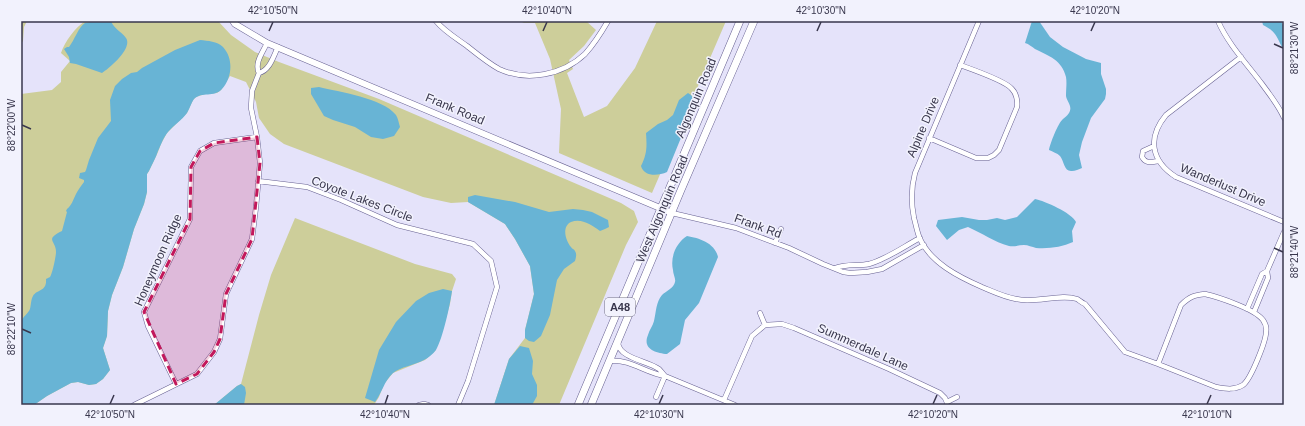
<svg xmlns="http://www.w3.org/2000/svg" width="1305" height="426" viewBox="0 0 1305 426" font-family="Helvetica,sans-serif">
<rect width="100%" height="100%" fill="#e5e3fa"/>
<path fill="#cdce9a" d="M21,21H27L24,27L23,41L21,44Z
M85,21H218L231,35L255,52L279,62L379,99L621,203L634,211L638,222L626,245L559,405H494L509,359L525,338V330L534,294L530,266L515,239L505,224L468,202L451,203L423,197L284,144L270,134L259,118L256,102L246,82L230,76L221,90L217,93L205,94L196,97L193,100L187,113L167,133L161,144L158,152L149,171L147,174V192L144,204L134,229L123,267L112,295L108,311L107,336L103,348L110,370L103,379L96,384L89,385L78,382L71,383L47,396L34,405H21V94L52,90L61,82V72L70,61L61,53C65,41 75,28 85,21Z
M520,21H586L596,30L584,46L569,60L573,69L567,73L584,117L607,106L635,68L657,21H726L652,193L559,153L561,109L550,59L535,23H524Z
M295,218L415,264L452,274L456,279L452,291L450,304L440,339L435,351L425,360L393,373L384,384L379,397L374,405H214L237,386L241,384L259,315L271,275Z"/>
<path fill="#68b4d5" d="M95,21H111C114,29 121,31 126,38C133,48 110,68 102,73L76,64L70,63L69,57L64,49L67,47H69C74,41 79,26 85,23C88,22 92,22 95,21Z
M1032,21H1039L1050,37L1063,47L1086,59L1101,63V74L1106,89V94L1105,99L1091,118L1082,142L1079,155L1082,168C1079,169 1075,171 1072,171C1064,172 1064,161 1060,156C1057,153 1053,152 1049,150C1050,144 1058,123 1063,119C1065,117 1067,116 1069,113C1073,106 1067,102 1066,96C1066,89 1067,83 1066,77C1062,60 1049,56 1035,49C1032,47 1029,44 1025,43Z
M1262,21H1281L1284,27V47H1282C1276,35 1275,31 1263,25Z
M200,40C208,41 217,41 223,47C234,59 232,78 222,89C214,98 202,91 194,99C191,103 190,108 187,113C182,120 174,125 168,132C163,138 161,145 158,151C156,158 152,164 149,171L147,174V192L144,204L134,229L123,267L112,295L108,311L107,336L103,348L110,370L103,379L96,384L89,385L78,382L71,383L47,396L34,405H21V322C23,316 28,314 30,309C31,305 31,299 33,296C37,289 47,292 46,279L50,277L51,275C53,270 56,256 56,252C56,240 44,240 62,231L67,212L66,211L67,209C72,205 73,200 76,194C78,190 81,186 84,182V180L79,178L80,173L85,172L86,170L89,160L98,138L111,121L110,100L115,86L122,79L131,73L137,72L142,68L175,50Z
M319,87C339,92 383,98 396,115C398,118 399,124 400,127L394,136L383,139L371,137L355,127L333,120L324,116L311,94V88Z
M688,93L691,95L696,101L667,172C658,176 644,177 641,166C647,154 647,147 646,133L658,124L667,120L673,115L679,100Z
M475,195L515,202L549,212L573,209L583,210L592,212L608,220L609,227L605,229L600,231C591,225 582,218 571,222C561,227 566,241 571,247C572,249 574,249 575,251C577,254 576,257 575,261L564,269L557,280L550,315L541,336L534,342L529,341L525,338V330L534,294L530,266L515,239L505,224L468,202V197Z
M1035,199C1045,201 1072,213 1076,222L1072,231L1073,242C1062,247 1049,249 1036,248C1032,247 1028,245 1024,245C1019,245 1014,247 1009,246C994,242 982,233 968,227L959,230L947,240L936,226L938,220L962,217L979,220H987L997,218L1005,220L1017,217Z
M687,236C699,238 715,243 718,257L699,303L685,320L680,344L667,354C656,353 642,349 648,335C649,330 653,326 654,321C656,312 656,302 662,295C666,291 674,288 675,282C676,279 673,274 673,270C670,257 676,243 687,236Z
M443,289L452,291C450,305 443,338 436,350C433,354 428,358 424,360C415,365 400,367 393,373C384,381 382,393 375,402L365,398L379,350L396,322L416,301L429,293Z
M520,346L529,348L533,361L532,374L537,385V396L532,405H494L509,359Z
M241,384L245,387L246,393L244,405H214L237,386Z"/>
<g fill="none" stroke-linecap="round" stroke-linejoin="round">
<defs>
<path id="street" d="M436,21C444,31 456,38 467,46C477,54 488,63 499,69C527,82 563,75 585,54C594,44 601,33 608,21
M979,21L915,173C911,188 911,203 914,218C916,225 917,232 920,239C931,263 959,277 982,287C992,291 1004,297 1016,299C1034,304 1061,293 1077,299C1079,300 1082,303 1085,304L1125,352L1158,364
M1218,21C1228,44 1247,64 1262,84C1270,95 1279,106 1284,118
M1241,57L1166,115C1147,138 1151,161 1176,177L1284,222
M259,73C270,70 273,57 278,47
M929,138L976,158H988L994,155L999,150L1017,107C1018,101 1016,93 1012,89C1006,81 971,69 960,65
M1154,146L1143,151L1142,157C1146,164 1151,162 1158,161
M258,181L307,187L341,200L397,225L473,244L491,261L497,287L468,381L458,405
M672,213L736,228L789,248L823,264L843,272L850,273L867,272L882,269L924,245
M775,243L781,229
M835,268C846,264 858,266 869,264C887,259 903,247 920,238
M1205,294C1218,297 1255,309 1263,320C1265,323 1267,328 1266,332C1266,341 1251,379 1243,385C1235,390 1226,389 1216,387L1158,364L1181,305C1189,297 1194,295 1205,294Z
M1247,309L1262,274L1267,271L1284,232
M1254,312L1268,278L1267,271
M760,313L765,325L782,324L794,328L889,369L940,393L945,398L948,405
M618,343C619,358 648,361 659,369C661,371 663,374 665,376
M610,361C631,359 645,373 665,376L735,405
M176,384L148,326L144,312L190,219L191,167L200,151L214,143L257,137
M656,397L665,376
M724,400L752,336L765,325
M947,402L957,397
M134,405L197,374L214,352L220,339L226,294L252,239L256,207L260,163L257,137L251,108L252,91L259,73C254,63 263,52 267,43
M419,405L424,404L428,405"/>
<path id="secondary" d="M233,21L235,24L267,43L672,213"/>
<path id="primary" d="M578,405L740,21
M591,405L681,190L754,21"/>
</defs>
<use href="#street" stroke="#676192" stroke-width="5.5"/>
<use href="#secondary" stroke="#676192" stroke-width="7"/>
<use href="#primary" stroke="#676192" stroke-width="8"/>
<use href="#street" stroke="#fff" stroke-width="4.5"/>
<use href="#secondary" stroke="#fff" stroke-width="6"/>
<use href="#primary" stroke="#fff" stroke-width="7"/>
</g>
<path fill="#c2185b" fill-opacity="0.2" stroke="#c2185b" stroke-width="3" stroke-dasharray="8 5" stroke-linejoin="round" d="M257,137L260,163L252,239L226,294L220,339L214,352L197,374L176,384L144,312L190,219L191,167L200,151L214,143Z"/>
<path fill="none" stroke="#39374d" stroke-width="1.5" d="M269,31L273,22M543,31L547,22M817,31L821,22M1091,31L1095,22M1274,44L1283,48M22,125L31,129M1274,248L1283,252M22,329L31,333M110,404L114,395M385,404L388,395M659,404L663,395M933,404L937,395M1207,404L1211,395"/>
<g text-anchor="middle" stroke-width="3" stroke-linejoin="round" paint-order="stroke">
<rect fill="#f2f2fd" stroke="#706f82" stroke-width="1" x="605" y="298" width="30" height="18" rx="3"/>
<g font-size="11" font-weight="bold" fill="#39374d">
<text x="620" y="311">A48</text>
</g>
<g font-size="12" fill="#39374d" stroke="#f2f2fd">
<text transform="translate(696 98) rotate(-67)" y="4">Algonquin Road</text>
<text transform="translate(455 109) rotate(23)" y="4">Frank Road</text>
<text transform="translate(923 127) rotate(-67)" y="4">Alpine Drive</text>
<text transform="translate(1223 185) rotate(23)" y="4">Wanderlust Drive</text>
<text transform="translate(362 199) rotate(21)" y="4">Coyote Lakes Circle</text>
<text transform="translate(662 209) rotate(-67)" y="4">West Algonquin Road</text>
<text transform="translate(758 226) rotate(20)" y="4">Frank Rd</text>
<text transform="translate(158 260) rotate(-66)" y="4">Honeymoon Ridge</text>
<text transform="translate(863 347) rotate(24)" y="4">Summerdale Lane</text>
</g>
</g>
<rect width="1305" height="426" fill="none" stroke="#f2f2fd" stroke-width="44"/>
<rect x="22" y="22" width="1261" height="382" fill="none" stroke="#39374d" stroke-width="1.5"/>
<g font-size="10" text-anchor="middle" fill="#39374d">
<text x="273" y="14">42°10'50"N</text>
<text x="547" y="14">42°10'40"N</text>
<text x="821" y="14">42°10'30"N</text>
<text x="1095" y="14">42°10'20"N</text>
<text transform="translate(1294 48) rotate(-90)" y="4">88°21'30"W</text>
<text transform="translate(11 125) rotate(-90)" y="4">88°22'00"W</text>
<text transform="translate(1294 252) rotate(-90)" y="4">88°21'40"W</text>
<text transform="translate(11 329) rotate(-90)" y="4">88°22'10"W</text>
<text x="110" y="418">42°10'50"N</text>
<text x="385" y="418">42°10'40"N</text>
<text x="659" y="418">42°10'30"N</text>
<text x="933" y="418">42°10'20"N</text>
<text x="1207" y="418">42°10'10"N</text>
</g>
</svg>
